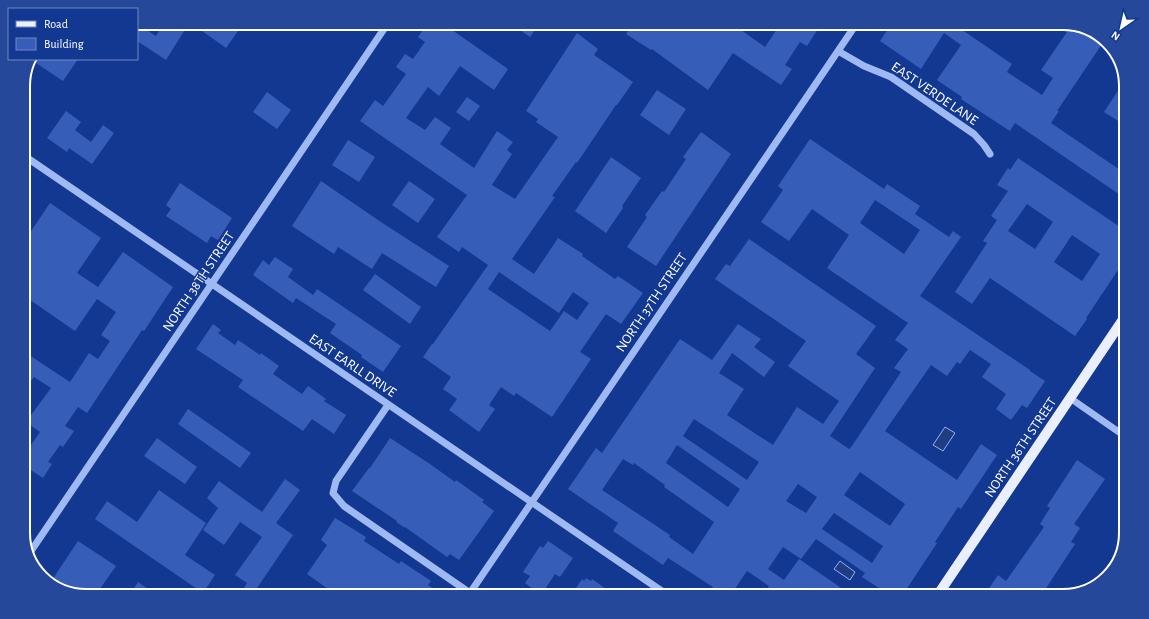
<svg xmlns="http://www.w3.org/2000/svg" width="1149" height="619" viewBox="0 0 1149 619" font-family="'Alegreya Sans',sans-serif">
<rect width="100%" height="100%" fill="#123892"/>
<path fill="#213d81" stroke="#91b1f5" d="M945,427L955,433L943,451L933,445Z
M840,561L855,572L850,580L834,569Z"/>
<path fill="#365eb9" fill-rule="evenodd" d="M164,23H189L166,60L137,41V24L156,36Z
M191,23H226L238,31L226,48Z
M428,23H442L508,69L494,90L460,66L439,96L428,87L406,118L425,130L435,117L451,128L440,144L474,168L497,131L513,142L507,150L512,154L492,185L515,199L558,137L536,122L538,119L526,111L577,33L598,49L594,55L633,82L617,105H616L577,163L576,162L552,196L555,197L512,259L534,274L558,238L583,254L582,256L615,279L618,276L643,293L621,324L606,314L580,352L591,359L552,417L516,393L514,396L501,387L489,405L495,409L479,432L449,410L457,399L443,389L451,377L423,357L432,344H433L488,265L462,247L459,252L437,237L467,195L360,121L375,100L383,106L406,74L396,67L405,54L413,59L425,42L418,37ZM499,272L559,313L573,292L589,303L577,320L564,311L550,331L488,289Z
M510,23H540L530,37Z
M633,23H731L765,47L781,23H810L818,29L807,46L800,42L785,65L792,69L781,85L733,53L708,90L652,49L651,50L626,34Z
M892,23H952L1012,64L1007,72L1042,95L1053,78L1041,70L1067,32L1054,23H1063L1091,30L1104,41L1057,111H1059L1051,123L1126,174V199L1015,123L1010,131L961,99L962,97L937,80L961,45L944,33L921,69L880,41Z
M34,59H78L63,81L33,61Z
M1125,80L1126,82V126L1104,112Z
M657,90L686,109L669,135L640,115Z
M267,92L291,110L277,129L253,112Z
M467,97L480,106L469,121L456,112Z
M66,111L81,122L75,130L91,142L103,125L114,133L92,164L69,148L67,152L47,138Z
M701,132L731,154L656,266L627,247L647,217L645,215L662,191L664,192L686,159L683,157Z
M810,139L884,189L887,184L920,206L915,214L949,237L953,231L961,237L920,296L1030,370V371L1045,381L1027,408L1022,405L1011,420L996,409L1006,394L982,377L991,364L970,350L960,364L957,362L947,376L931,365L885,431L957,480L981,444L997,455L961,509L958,507L935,542L937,543L902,596H873L879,588L862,577L865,573L816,539L801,559L783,547L768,569L784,580L799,559L853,596H763L769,586L747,571L730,596H723L712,589L713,587L668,558L663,565L613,531L618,523L568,489L596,448L602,453L680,339L712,360L738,324L761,339L754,347L775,362L764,377L732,353L719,373L744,389L727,415L773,445L797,407L823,424L839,401L788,366L806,341L715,279L726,264L730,266L749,239L876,326L856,354L875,368L830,436L849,449L852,446L901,372L894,368L908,349L895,340L908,323L827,268L849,235L812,209L789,241L761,222L783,190L778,186ZM875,200L920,230L904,254L860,223ZM694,419L759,462L747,480L683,436ZM677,445L740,489L728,507L666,463ZM623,459L633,465L634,463L665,485L664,487L714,522L693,554L669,537L670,535L602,490ZM860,472L905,504L890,526L844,495ZM798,484L817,497L806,513L786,501ZM834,513L883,546L872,563L822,529Z
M348,140L375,157L359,182L332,165Z
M611,157L641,178L622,206L623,208L606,233L575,211Z
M1018,158L1126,231V258L1086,318L1087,319L1075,336L990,278L972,304L955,292L987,243L983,241L997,220L991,216L1008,191L997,185L1008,168L1010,170ZM1027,204L1053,222L1035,249L1008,231ZM1072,235L1100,254L1082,281L1054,262Z
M321,181L381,222L449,266L436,287L382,253L372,269L338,247L334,254L292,226Z
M409,181L435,199L418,223L392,205Z
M180,183L232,218L218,240L211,236L207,243L166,216L171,209L166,205Z
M50,203L101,238L77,273L98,287L123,252L173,287L144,331L142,330L87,413L78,407L65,426L74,431L63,447L60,445L48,462L52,464L43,478L23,465V444L29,448L40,432L26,422L51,388L34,377L31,381L23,376V363L29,355L70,382L89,353L98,359L110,341L101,335L116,312L97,299L75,331L23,295V243Z
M275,257L293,269L288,277L313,295L317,289L401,346L383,372L361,357L362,355L330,333L336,324L296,298L293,303L253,275L263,260L269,265Z
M375,274L421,307L410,324L363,290Z
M213,324L221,330L218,333L235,345L238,340L260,355L261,353L279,366L273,374L302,394L308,386L326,399L324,401L346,415L334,434L312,419L303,431L238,387L243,380L196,349Z
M188,409L251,453L240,468L178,424Z
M157,438L197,467L185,484L144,456Z
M390,438L430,464L455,482L456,480L484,500L482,502L494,511L459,560L450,554L447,557L405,527V528L396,522L397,521L352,491L369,468H370Z
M1077,460L1105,479L1074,524L1080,528L1071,542L1075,544L1041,596H984L998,575L1006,581L1044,527L1040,524L1050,508L1047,506Z
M285,479L300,490L276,523L293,535L253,594L244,588L247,583L235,575L262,537L240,522L224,545L203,530L218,508L207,498L219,481L262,512Z
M159,490L206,523L185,555L215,575L203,593L95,519L107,501L137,522Z
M335,518L366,537L364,541L399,564L401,561L431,581L428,585L444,596H338L307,574L327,545L321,540Z
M78,541L116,566L95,596H86L58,589L50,583Z
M548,541L573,558L560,577L555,574L541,595L525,583L530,576L523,572L540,546L543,548Z
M586,578L591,581L592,579L616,596H571L582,579L584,581Z
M138,582L158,596H129Z"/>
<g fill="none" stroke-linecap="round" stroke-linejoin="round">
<path stroke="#9fb9f2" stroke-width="7" d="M838,51L864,66L891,77L974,134L984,145L990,154
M23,155L669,596
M1070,398L1126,437
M388,405L336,481L333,493L344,506L470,593
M29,554L388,23
M468,596L857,23"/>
<path stroke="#eaefff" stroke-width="10" d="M937,596L1126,315"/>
</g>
<g text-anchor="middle" stroke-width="3" stroke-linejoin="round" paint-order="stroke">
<g font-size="14" fill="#fff" stroke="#123892">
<text transform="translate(935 93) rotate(34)" y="5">EAST VERDE LANE</text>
<text transform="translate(198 281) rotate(-56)" y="5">NORTH 38TH STREET</text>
<text transform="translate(651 302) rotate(-56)" y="5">NORTH 37TH STREET</text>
<text transform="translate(353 365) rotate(34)" y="5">EAST EARLL DRIVE</text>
<text transform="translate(1020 447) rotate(-56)" y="5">NORTH 36TH STREET</text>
</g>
</g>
<path d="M0 0H1149V619H0ZM86 30H1063A56 56 0 0 1 1119 86V533A56 56 0 0 1 1063 589H86A56 56 0 0 1 30 533V86A56 56 0 0 1 86 30Z" fill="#25489b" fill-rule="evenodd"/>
<path fill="none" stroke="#fff" stroke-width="2" d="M86 30H1063A56 56 0 0 1 1119 86V533A56 56 0 0 1 1063 589H86A56 56 0 0 1 30 533V86A56 56 0 0 1 86 30Z"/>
<rect x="8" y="8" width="130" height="52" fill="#123892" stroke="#7188be"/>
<rect x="16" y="21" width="20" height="6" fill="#eaefff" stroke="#7188be"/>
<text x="44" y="28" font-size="12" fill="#ffffff">Road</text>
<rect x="16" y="38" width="20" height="12" fill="#365eb9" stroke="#7188be"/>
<text x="44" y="48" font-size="12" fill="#ffffff">Building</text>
<g transform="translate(1121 28) rotate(214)" stroke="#123892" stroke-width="3" paint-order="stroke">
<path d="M0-3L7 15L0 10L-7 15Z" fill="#ffffff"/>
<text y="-6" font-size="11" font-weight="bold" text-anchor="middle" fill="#ffffff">N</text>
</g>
</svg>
